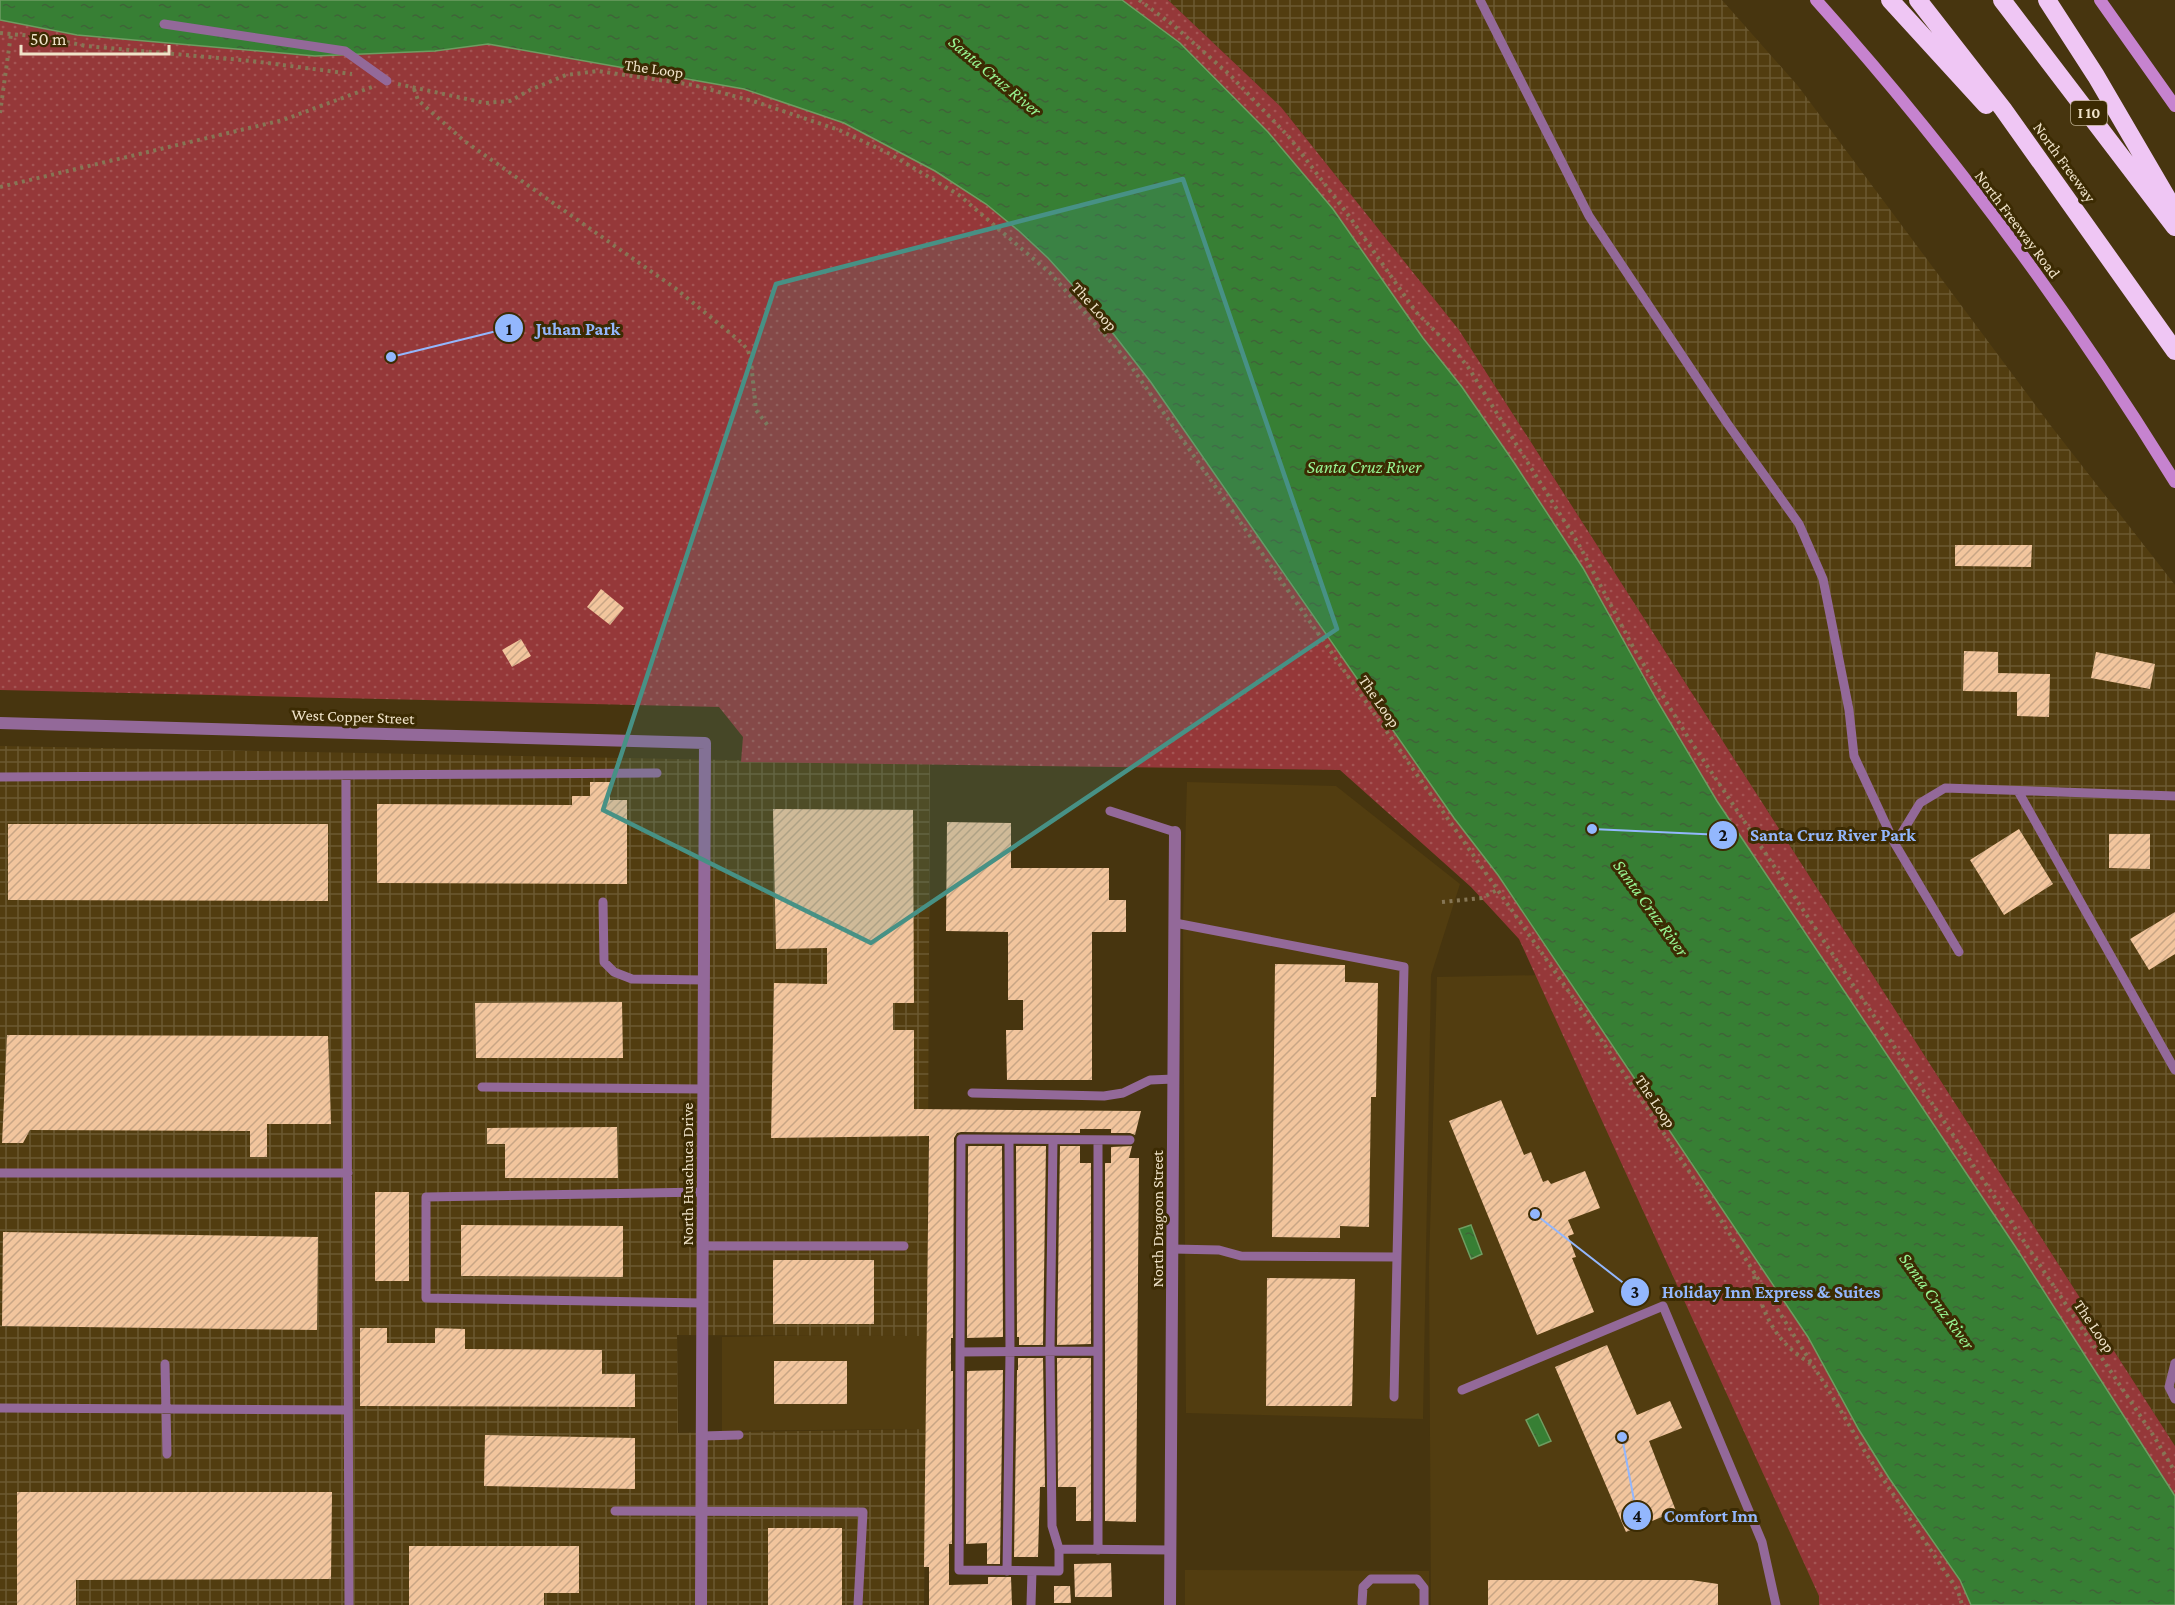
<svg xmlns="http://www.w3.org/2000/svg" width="2175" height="1605" viewBox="0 0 2175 1605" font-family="'Crimson Pro',serif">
<defs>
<pattern id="industrial-grid" width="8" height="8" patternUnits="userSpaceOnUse" patternTransform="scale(1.5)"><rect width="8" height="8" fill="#523d10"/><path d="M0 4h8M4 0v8" fill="none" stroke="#6b5931"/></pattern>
<pattern id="park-dots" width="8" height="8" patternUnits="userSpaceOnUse" patternTransform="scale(1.5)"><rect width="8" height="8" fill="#953839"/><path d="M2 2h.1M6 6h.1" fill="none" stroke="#a45554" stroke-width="1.8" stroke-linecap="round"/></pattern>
<pattern id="water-ripples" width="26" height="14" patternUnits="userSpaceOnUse" patternTransform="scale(1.5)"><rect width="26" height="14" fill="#377f34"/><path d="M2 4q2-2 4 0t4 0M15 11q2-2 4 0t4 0" fill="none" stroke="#3f6438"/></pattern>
<pattern id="building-hatch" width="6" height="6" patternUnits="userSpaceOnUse" patternTransform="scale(1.5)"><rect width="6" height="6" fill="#f2c59d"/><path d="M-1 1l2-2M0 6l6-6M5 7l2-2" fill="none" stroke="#c8a585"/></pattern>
</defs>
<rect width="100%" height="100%" fill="#47350f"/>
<path fill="#523d10" d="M1187,782L1336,786L1460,884L1431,975L1423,1419L1186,1413L1183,919Z
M1545,975L1828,1605H1431L1429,1267L1437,977Z
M830,1335L927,1336L926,1429L722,1431V1337Z
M1185,1570L1429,1571V1605H1185Z"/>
<path fill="url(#industrial-grid)" d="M1168,0H1722L1798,86L2051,426L2175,585V1446L1459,330L1281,107Z
M0,746L930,764L927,1336L677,1335L678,1433L926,1429L924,1605H0Z"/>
<path fill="url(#park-dots)" d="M0,0H1168L1281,107L1459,330L2175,1446V1605H1819V1596L1519,939L1471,887L1340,770L741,762L743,737L719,707L0,690Z"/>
<path fill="url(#water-ripples)" stroke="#6e9d61" stroke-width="1.5" d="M0,0H1122L1180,43L1268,132L1333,209L1423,338L1462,387L1515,464L1583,568L1655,697L1717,801L2015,1246L2175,1496V1605H1971L1960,1580L1889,1478L1859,1430L1808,1337L1498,875L1454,818L1150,381L1094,309L1048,258L1019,231L986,204L935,171L844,123L744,89L488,44L435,51L315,56L77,35L0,20Z
M1471,1225L1482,1254L1471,1259L1459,1229Z
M1538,1414L1551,1441L1539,1446L1526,1420Z"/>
<path fill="url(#building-hatch)" d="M1955,545H2032L2031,567L1955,566Z
M601,589L624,608L610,625L587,607Z
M521,639L531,656L512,667L502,650Z
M1964,651L1998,652V673L2050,674L2049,717L2017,716V692L1963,691Z
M2096,652L2155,664L2150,689L2091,678Z
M590,782H610V800H627V884L377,883V804L572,805V796H590Z
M773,809L913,810L914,1003H893V1030H914V1109L1141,1111L1135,1135L1130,1133H1111V1129H1080V1133L961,1132L957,1133L954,1138L953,1338H951V1371H953L952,1544H949V1585L988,1584V1577H1011L1012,1605H929V1567H924L929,1136L771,1138L774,983L827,984V948L776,949Z
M947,822L1011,823V868H1109V900H1126V932H1092V1080H1007L1006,1030H1023V1000H1008V932L946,931Z
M8,824H328V901L8,900Z
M2019,829L2053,884L2004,915L1970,860Z
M2109,834H2150V869L2109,868Z
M2175,912V954L2149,970L2130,939Z
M1275,964L1345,965V982L1378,983L1376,1097H1371L1369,1227L1340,1226V1238L1272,1237Z
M622,1002L623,1058H476L475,1003Z
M7,1035L328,1036L331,1124H267V1157H250V1131L30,1130L23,1143H2Z
M1501,1100L1524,1155L1531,1152L1543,1182L1548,1180L1551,1184L1585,1171L1600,1208L1568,1220L1574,1234L1568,1236L1576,1257L1572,1258L1594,1312L1537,1335L1449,1121Z
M617,1127L618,1178H505V1144H487V1128Z
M968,1146H1002L1003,1337L967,1338Z
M1016,1146H1046L1043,1345H1019V1337H1017Z
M1060,1146H1080V1163H1091V1344L1057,1345Z
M1132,1146L1129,1158H1139L1136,1522L1105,1521V1163H1111V1147Z
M375,1192H409V1281H375Z
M461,1225L623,1226V1277L461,1276Z
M3,1232L318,1237L317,1330L2,1326Z
M773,1260H874V1324H773Z
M1267,1278L1355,1279L1352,1406H1266Z
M360,1328H387V1343H435V1328L465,1329V1349L602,1350V1374H635V1407L360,1406Z
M1607,1345L1637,1415L1670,1401L1682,1428L1649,1441L1676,1511L1626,1532L1555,1367Z
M1018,1358H1043L1045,1487H1040L1038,1557H1014L1017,1370H1018Z
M1057,1358H1091V1521H1076V1487H1058Z
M774,1361H847V1404H774Z
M1003,1370L1000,1564H987V1543L966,1544L967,1371Z
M485,1435L635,1438V1489L484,1486Z
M17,1492H332L331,1579L76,1580V1605H17Z
M768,1528H842V1605H768Z
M409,1546H579V1593H544V1605H409Z
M1111,1563L1112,1597H1075L1074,1564Z
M1488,1580H1691L1718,1584V1605H1488Z
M1054,1586H1070L1071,1603H1054Z"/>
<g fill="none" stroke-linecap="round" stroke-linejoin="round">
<path stroke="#867655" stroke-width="4" stroke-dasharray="3 4.5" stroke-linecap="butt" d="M1139,0L1173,25L1230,75L1289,137L1349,216L1416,312L1455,351L1468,367L1578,543L1633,647L1686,734L2155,1438L2175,1472
M0,33L43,37L86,46L252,61L352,74
M398,84L485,103L510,101L530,90L566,75L598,71L693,85L756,102L839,130L890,154L959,195L1050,273L1126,359L1574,999L1705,1195L1826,1386L1867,1455L1958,1591L1962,1605
M414,89L418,100L463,140L675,288L741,342L748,350L751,362L756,410L769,427
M0,113L11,34
M0,187L283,120L372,87
M1442,902L1482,898L1497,890
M1754,1276C1762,1314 1777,1345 1812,1364"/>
<path stroke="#936999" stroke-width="9" d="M1480,0L1589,216L1727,423L1799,524L1823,579L1849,710L1854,756L1895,844
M164,24L345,51L387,81
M346,775L349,1605
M0,777L657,773
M2018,791L2175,1070
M1110,811L1175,832
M603,902L604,962L614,972L632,979L704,980
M1959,952L1895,844L1920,803L1945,788L2175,796
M482,1087L703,1089
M972,1093L1104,1096L1123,1093L1150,1080L1174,1079
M1053,1140L1050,1351L1052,1526L1059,1549
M1098,1140V1550
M1130,1140L961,1139L959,1570L1059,1571V1549L1171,1550
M0,1173H348
M703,1246H904
M1173,1249L1219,1250L1241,1256L1397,1257L1404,967L1175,923
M702,1303L426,1298V1197L703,1192
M960,1352L1098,1351
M2175,1363L2169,1387L2175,1399
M165,1364L167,1454
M1462,1390L1663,1306L1762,1542L1776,1605
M1394,1397L1397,1257
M0,1408L348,1410
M702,1436L739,1435
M615,1511L863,1512L858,1605
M1007,1571L1010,1352L1009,1140
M1362,1603L1363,1587L1371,1579H1417L1424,1588V1605
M1031,1605L1032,1571"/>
<path stroke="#936999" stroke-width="12" d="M0,723L705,743L701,1605
M1170,1605L1175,832"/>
<path stroke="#c683cf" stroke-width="12" d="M1816,0C1950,149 2070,312 2175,482
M2100,0L2175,106"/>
<path stroke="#efc6f4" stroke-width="18" d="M1890,0L1986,105
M1918,0L2003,109L2175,351
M2002,0L2175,227
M2047,0L2096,76L2173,208"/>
</g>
<path fill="#479185" fill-opacity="0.2" stroke="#479185" stroke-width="4.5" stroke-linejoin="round" d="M1183,179L1337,629L871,943L603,810L776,284Z"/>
<g text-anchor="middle" stroke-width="6" stroke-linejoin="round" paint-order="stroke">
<rect fill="#3c2b03" stroke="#baac8e" stroke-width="1.5" x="2071" y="101" width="36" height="24" rx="4.5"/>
<g font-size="15" font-weight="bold" fill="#f0e3c9">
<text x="2089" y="118">I 10</text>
</g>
<g font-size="16" fill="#f0e3c9" stroke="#3c2b03">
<text transform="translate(654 68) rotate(8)" y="6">The Loop</text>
<text transform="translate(2065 162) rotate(54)" y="6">North Freeway</text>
<text transform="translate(2018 224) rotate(53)" y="6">North Freeway Road</text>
<text transform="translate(1095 306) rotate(48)" y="6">The Loop</text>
<text transform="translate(1380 701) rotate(55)" y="6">The Loop</text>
<text transform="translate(353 716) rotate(2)" y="6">West Copper Street</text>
<text transform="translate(1656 1101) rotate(56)" y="6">The Loop</text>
<text transform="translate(687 1174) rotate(-90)" y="6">North Huachuca Drive</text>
<text transform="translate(1157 1219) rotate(-90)" y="6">North Dragoon Street</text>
<text transform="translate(2095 1326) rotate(56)" y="6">The Loop</text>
</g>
<g font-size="18" font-style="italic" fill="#98f692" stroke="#3c2b03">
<text transform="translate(995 76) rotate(40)" y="6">Santa Cruz River</text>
<text x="1364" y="473">Santa Cruz River</text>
<text transform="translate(1651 908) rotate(54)" y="6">Santa Cruz River</text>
<text transform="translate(1937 1301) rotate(54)" y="6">Santa Cruz River</text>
</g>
</g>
<path fill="none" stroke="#93b7fd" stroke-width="2" d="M391 357L509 328M1592 829L1723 835M1535 1214L1635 1292M1622 1437L1637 1516"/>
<g fill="#93b7fd" stroke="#3c2b03" stroke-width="2">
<circle cx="391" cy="357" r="6"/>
<circle cx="1592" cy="829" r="6"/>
<circle cx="1535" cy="1214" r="6"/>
<circle cx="1622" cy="1437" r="6"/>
<circle cx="509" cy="328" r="15"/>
<circle cx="1723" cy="835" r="15"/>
<circle cx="1635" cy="1292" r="15"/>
<circle cx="1637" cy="1516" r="15"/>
</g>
<g font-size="18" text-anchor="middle" font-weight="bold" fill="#111">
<text x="509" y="335">1</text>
<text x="1723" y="841">2</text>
<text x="1635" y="1298">3</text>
<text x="1637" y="1522">4</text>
</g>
<g font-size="18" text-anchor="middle" font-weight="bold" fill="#93b7fd" stroke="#3c2b03" stroke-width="6" stroke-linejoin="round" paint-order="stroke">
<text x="578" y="335">Juhan Park</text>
<text x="1833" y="841">Santa Cruz River Park</text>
<text x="1771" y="1298">Holiday Inn Express &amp; Suites</text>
<text x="1711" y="1522">Comfort Inn</text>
</g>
<path d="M21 45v9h148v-9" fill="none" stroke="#f0e3c9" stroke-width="3"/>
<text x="30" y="45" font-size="18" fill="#f0e3c9" stroke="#3c2b03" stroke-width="4.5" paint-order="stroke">50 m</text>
</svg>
